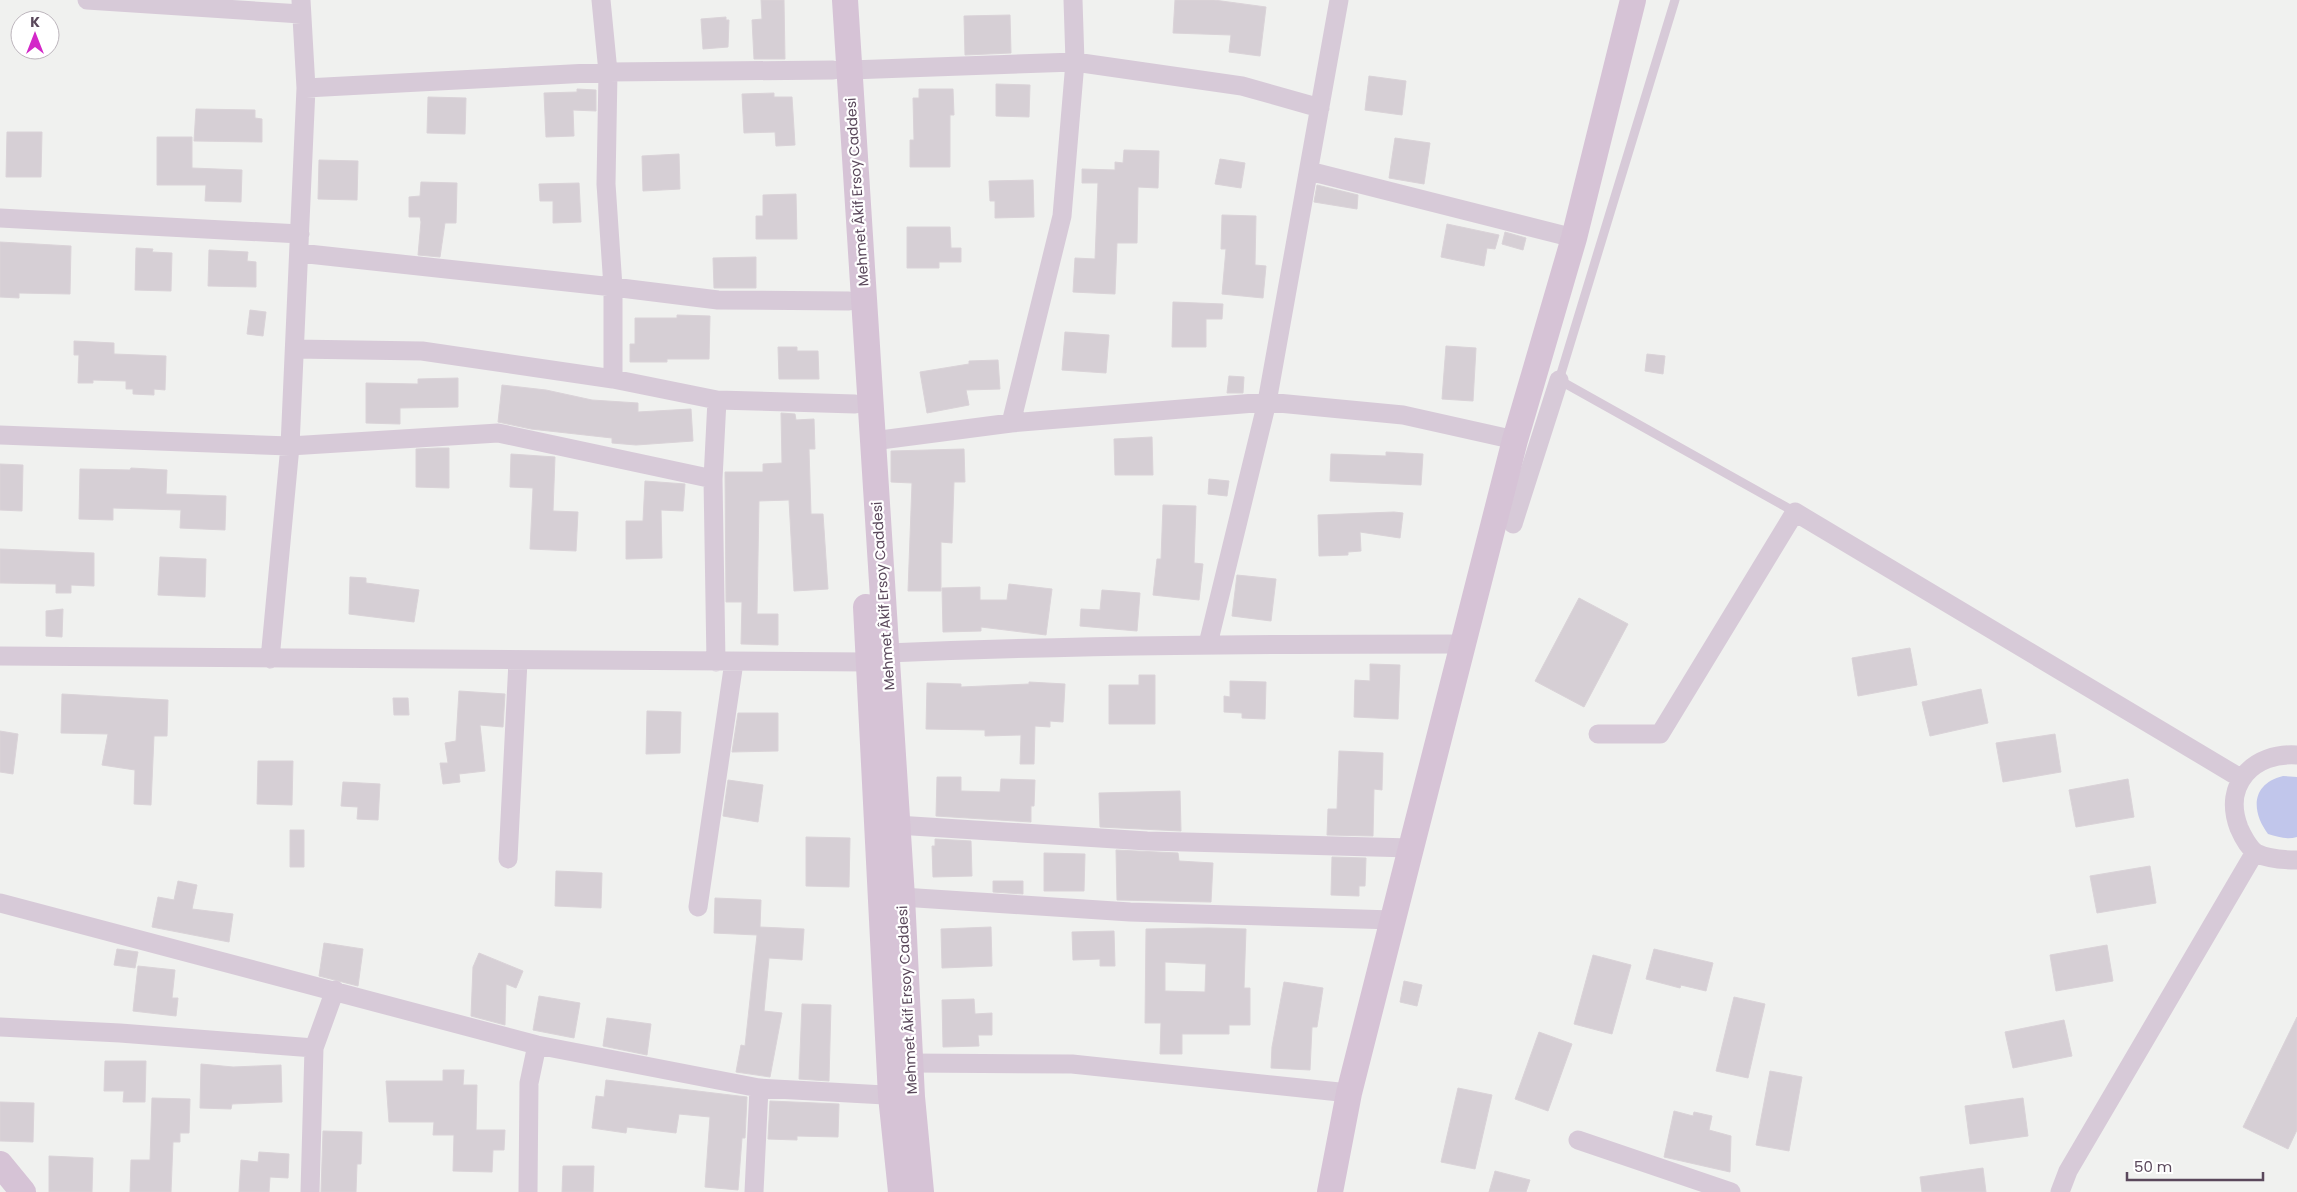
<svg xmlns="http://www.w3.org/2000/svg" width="2297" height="1192" viewBox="0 0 2297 1192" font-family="Poppins,sans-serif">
<rect width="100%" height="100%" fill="#f0f1ef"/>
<path fill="#c1c6eb" d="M2283,776L2297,777V837C2287,840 2278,837 2268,834C2251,811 2251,784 2283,776Z"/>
<path fill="#d6cfd5" stroke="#dad3d8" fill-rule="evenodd" d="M761,0H784L785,59H754L752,20L762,19Z
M1175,0H1214L1266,7L1260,56L1229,52L1231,35L1173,33Z
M1010,15L1011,53L965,55L964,16Z
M726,17V20H729L728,47L703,49L701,19Z
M1369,76L1406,81L1402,115L1365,110Z
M996,84L1030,85L1029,117L996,116Z
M577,89L596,90V111L573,110L574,136L546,137L544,93L577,92Z
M919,89H953L954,115H950V167H910V140H914L913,98H919Z
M774,93V97H792L795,145L776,146L775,132L744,133L742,94Z
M428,97L466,98L465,134L427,133Z
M196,109L255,110V118L262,119V142L194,141Z
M7,132H42L41,177H6Z
M157,137H192V168L242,170L241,202L205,201L206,185H157Z
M1395,138L1430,143L1424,184L1389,178Z
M1124,150L1159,151L1158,188L1138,187L1137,243H1117L1115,294L1073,292L1075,258L1095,259L1098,183H1082V169L1115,170V162L1123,163Z
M679,154L680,189L643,191L642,156Z
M1220,159L1245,163L1241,188L1215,184Z
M319,160L358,161L357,200L318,199Z
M1033,180L1034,217L995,218V201H990L989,181Z
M421,182L457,183L456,223H445L440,257L418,255L421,222L420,217H409V197L420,196Z
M579,183L581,222L553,223V201H540L539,184Z
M1317,185L1358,195L1357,209L1314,202Z
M796,194L797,239H756V216H763V195Z
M1222,215L1256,216L1255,265L1266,266L1263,298L1222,294L1226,249H1221Z
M1447,224L1499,235L1495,249L1487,248L1484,266L1441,257Z
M907,227H950L951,248H961V262H939V268H907Z
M1505,232L1526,238L1523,250L1502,244Z
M0,242L71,246L70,294L19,293V298L0,297Z
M136,248L153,249L152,252L172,253L171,291L135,290Z
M209,250L248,252L247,261L256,262V287L208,286Z
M756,257V288H714L713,258Z
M1173,302L1223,304L1222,319H1206V347H1172Z
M250,310L266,312L263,336L247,334Z
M677,315L710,316L709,359H667V362H630V344H635V318H677Z
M1065,332L1109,335L1106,373L1062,370Z
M74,341L114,343V354L166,356L165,390L154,389V395L133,394V389H126V381L93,380V383H78L79,355H74Z
M1446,346L1476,348L1473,401L1442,399Z
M778,347H797V351H818L819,379H779Z
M1647,354L1665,356L1663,374L1645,371Z
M998,360L1000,389L966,390L969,405L927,413L920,372L969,364V361Z
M1229,376L1244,377L1243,393H1227Z
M458,378V407L400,408V424L366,423V383L418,384V379Z
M502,385L546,390L592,400L638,403V412L691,409L693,441L636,445L612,443V438L531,429L498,422Z
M781,413L795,414L796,420L814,419L815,449H809L811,514H823L828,589L794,591L789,500L759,501L757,614H778V645L741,644L742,602H726L725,472H763V464L782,463Z
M1152,437L1153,475H1115L1114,439Z
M438,448H449V488L416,487V449Z
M964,449L965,482H954L952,543L941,542V591H908L912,483L891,482V451Z
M1386,452L1423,454L1421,485L1330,481L1331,454L1386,456Z
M511,454L555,457L553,511L578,512L576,551L530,549L533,488L510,487Z
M0,464L23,465L22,511L0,510Z
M131,468L167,470L166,494L226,496L225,530L180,528L181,510L113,508V520L79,519L80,469L130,470Z
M1209,479L1229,481L1227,496L1208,494Z
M645,481L685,484L683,511L661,510L662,558L626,559V521H643Z
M1163,505L1196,506L1194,563L1203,564L1199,600L1153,595L1157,559H1161Z
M1394,512L1403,513L1400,538L1360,532L1361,551L1348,552V555L1319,556L1318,515Z
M0,549L94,553V586L71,585V593H56V584L0,583Z
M160,557L206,559L205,597L158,595Z
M1237,575L1276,579L1271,621L1232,616Z
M350,577L366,578V583L419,590L414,622L349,614Z
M1009,584L1052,589L1046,635L981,627V631L943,632L942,588L980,587V600H1007Z
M1102,590L1140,593L1137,631L1080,626L1081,609L1100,610Z
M1579,598L1628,624L1584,707L1535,681Z
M63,609L62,637L46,636V611Z
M1910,648L1917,685L1858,696L1852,658Z
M1370,664L1400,665L1398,719L1354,717L1355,680L1370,681Z
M1139,675H1155V724H1109V685H1139Z
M1230,681L1266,682L1265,719L1242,718V713L1224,712V696L1230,697Z
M1029,682L1065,684L1063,722L1050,721V727L1035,726L1034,764H1020L1021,735L985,736V730L926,729L927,683L961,684V687L1029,684Z
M1981,689L1988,723L1930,736L1922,702Z
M459,691L505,694L503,727L480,725L485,771L459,774L460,782L443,784L440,763H448L445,743L456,741Z
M62,694L168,700L167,736H154L151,805L134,804L135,770L102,765L108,734L61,733Z
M393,698H408L409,715H394Z
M647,711L681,712L680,753L646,754Z
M738,713H778V751L732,752Z
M0,731L18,734L13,774L0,772Z
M2055,734L2061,772L2003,782L1996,743Z
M1339,751L1383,753L1382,790L1374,789L1373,836L1327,835L1328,809H1337Z
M258,761H293L292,805L257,804Z
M937,777H961V791L1000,792L1001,779L1035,780L1034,806H1031V822L936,816Z
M2128,779L2134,817L2076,827L2069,790Z
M728,780L763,785L758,822L723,816Z
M343,782L380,784L378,820L357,819L358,807L341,806Z
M1180,791L1181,831L1100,827L1099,793Z
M290,830H304V867H290Z
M806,837L850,838L849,887L806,886Z
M935,839L971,841L972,876L933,877L932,846H935Z
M1116,850L1178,853L1179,861L1213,863L1211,902L1117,900Z
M1044,853L1085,854L1084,891H1044Z
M1332,857L1366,858L1365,886H1359V896L1331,895Z
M2150,866L2156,903L2097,913L2090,876Z
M556,871L602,873L601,908L555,906Z
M178,881L197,885L192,909L233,914L229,942L152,927L158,897L174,900Z
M993,881H1023V894L993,892Z
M715,898L761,900L760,927L804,929L802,960L769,958L764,1011L782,1013L770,1077L736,1072L741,1045L745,1046L757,935L714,933Z
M991,927L992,966L942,968L941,929Z
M1208,928L1246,929L1244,988H1250V1025H1229V1034H1182V1054H1160L1161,1023H1145L1146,929ZM1165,962L1206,964L1205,992L1165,991Z
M1114,931L1115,966H1100V959L1073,960L1072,932Z
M324,943L363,949L358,986L319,976Z
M2107,945L2113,981L2056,991L2050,955Z
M117,949L138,952L135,968L114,965Z
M1654,949L1713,963L1706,991L1681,985L1680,988L1646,979Z
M479,953L523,971L516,988L506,984L505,1025L471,1016L473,967Z
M1593,955L1631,965L1612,1034L1574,1024Z
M138,966L175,970L172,998H178L176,1016L133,1011Z
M1404,981L1422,985L1417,1006L1400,1002Z
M1284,982L1323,988L1317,1027H1312L1310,1070L1271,1068L1272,1047Z
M539,996L580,1003L574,1038L533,1030Z
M1734,997L1765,1004L1748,1078L1716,1071Z
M974,999L975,1014L992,1013V1035H978L979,1046L943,1047L942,1000Z
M802,1004L831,1005L829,1081L799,1079Z
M2297,1017V1130L2288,1149L2243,1127Z
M607,1018L651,1024L647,1055L603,1046Z
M2064,1020L2072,1056L2013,1068L2005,1032Z
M1539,1032L1572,1044L1548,1111L1515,1099Z
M105,1061H146L145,1102H123L124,1091H104Z
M201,1064L233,1067L281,1065L282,1102L232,1104L231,1109L200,1108Z
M443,1070H464L463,1085H477L476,1130H505L504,1150H493L492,1172L453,1171L454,1135H433L434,1122H389L386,1081H443Z
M1770,1071L1802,1077L1789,1151L1756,1145Z
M606,1080L747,1097L745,1138H742L738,1190L705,1187L710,1117L679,1114L676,1133L627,1127L626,1133L592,1128L596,1096L604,1097Z
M1458,1088L1492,1095L1475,1169L1441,1162Z
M152,1098L190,1099L189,1133H180V1142H173L171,1192H130L131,1160H150Z
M2023,1098L2028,1136L1970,1144L1965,1106Z
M770,1101L839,1104L838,1137L797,1136V1140L768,1139Z
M0,1102L34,1103L33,1142L0,1141Z
M1674,1111L1693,1116L1694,1112L1712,1116L1709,1130L1731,1136L1730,1172L1664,1157Z
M323,1131L362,1132L361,1164H357L356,1192H321Z
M259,1152L289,1154L288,1178L270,1177L269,1192H239L241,1160L258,1162Z
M49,1156L93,1158L92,1192H49Z
M563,1166H594L593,1192H562Z
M1983,1168L1986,1192H1922L1920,1177Z
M1495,1171L1530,1180L1526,1192H1489Z"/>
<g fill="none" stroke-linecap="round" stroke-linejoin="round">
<path stroke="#d7cad8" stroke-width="9" d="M1675,0L1559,380L1795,512"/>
<path stroke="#d7cad8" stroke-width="19" d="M87,0L301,14
M601,0L608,72L606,184L613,287V379
M850,70L1075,62L1242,86L1320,108
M306,88L608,72L833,70
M1309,171L1574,238
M0,218L300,234
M299,253L613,287L718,300L849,301
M295,349L422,351L613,379L717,400L855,404
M1011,423L1062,216L1075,62L1073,0
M0,435L290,446L498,433L713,479
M873,441L1011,423L1267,402L1403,415L1515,440
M1513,524L1559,380
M1208,644L1267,402L1339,0
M0,656L869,662L887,653C1079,645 1271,644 1463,644
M270,659L290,446L306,88L301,0
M716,662L713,479L717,400
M1598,734H1660L1795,512L2242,779
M2297,755C2254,752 2222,784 2239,828C2242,835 2249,848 2256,853C2268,859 2283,860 2297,860
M897,825L1147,841L1411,848
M508,859L518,661
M902,897L1130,912L1393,920
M0,903L537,1045L759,1088L903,1096
M698,907L734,662
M0,1027L120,1033L314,1048
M910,1063L1072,1064L1349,1093
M1578,1140L1731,1192
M310,1192L314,1048L335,990
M528,1192L529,1083L537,1045
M754,1192L759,1088
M2060,1192L2068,1171L2255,852"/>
<path stroke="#d6c3d6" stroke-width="26" d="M845,0L902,897L912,1097L921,1192
M866,607L891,1096L901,1192
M0,1164L23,1192
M1330,1192L1349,1093L1411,848L1515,440L1574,238L1633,0"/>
</g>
<g text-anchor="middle" stroke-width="4.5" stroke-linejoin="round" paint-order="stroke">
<g font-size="14" fill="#5a485b" stroke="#fff">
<text transform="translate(857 192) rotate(-94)" y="5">Mehmet Âkif Ersoy Caddesi</text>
<text transform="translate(883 596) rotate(-94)" y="5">Mehmet Âkif Ersoy Caddesi</text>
<text transform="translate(907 1000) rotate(-93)" y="5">Mehmet Âkif Ersoy Caddesi</text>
</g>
</g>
<g transform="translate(35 35)"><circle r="24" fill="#ffffff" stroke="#bdb6bd"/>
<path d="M0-4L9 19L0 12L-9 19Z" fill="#d328c8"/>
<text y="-8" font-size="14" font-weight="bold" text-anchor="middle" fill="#5a485b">K</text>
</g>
<path d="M2127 1172v8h136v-8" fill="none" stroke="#5a485b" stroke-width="2.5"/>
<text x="2134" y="1172" font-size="15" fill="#5a485b" stroke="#ffffff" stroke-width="4" paint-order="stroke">50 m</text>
</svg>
